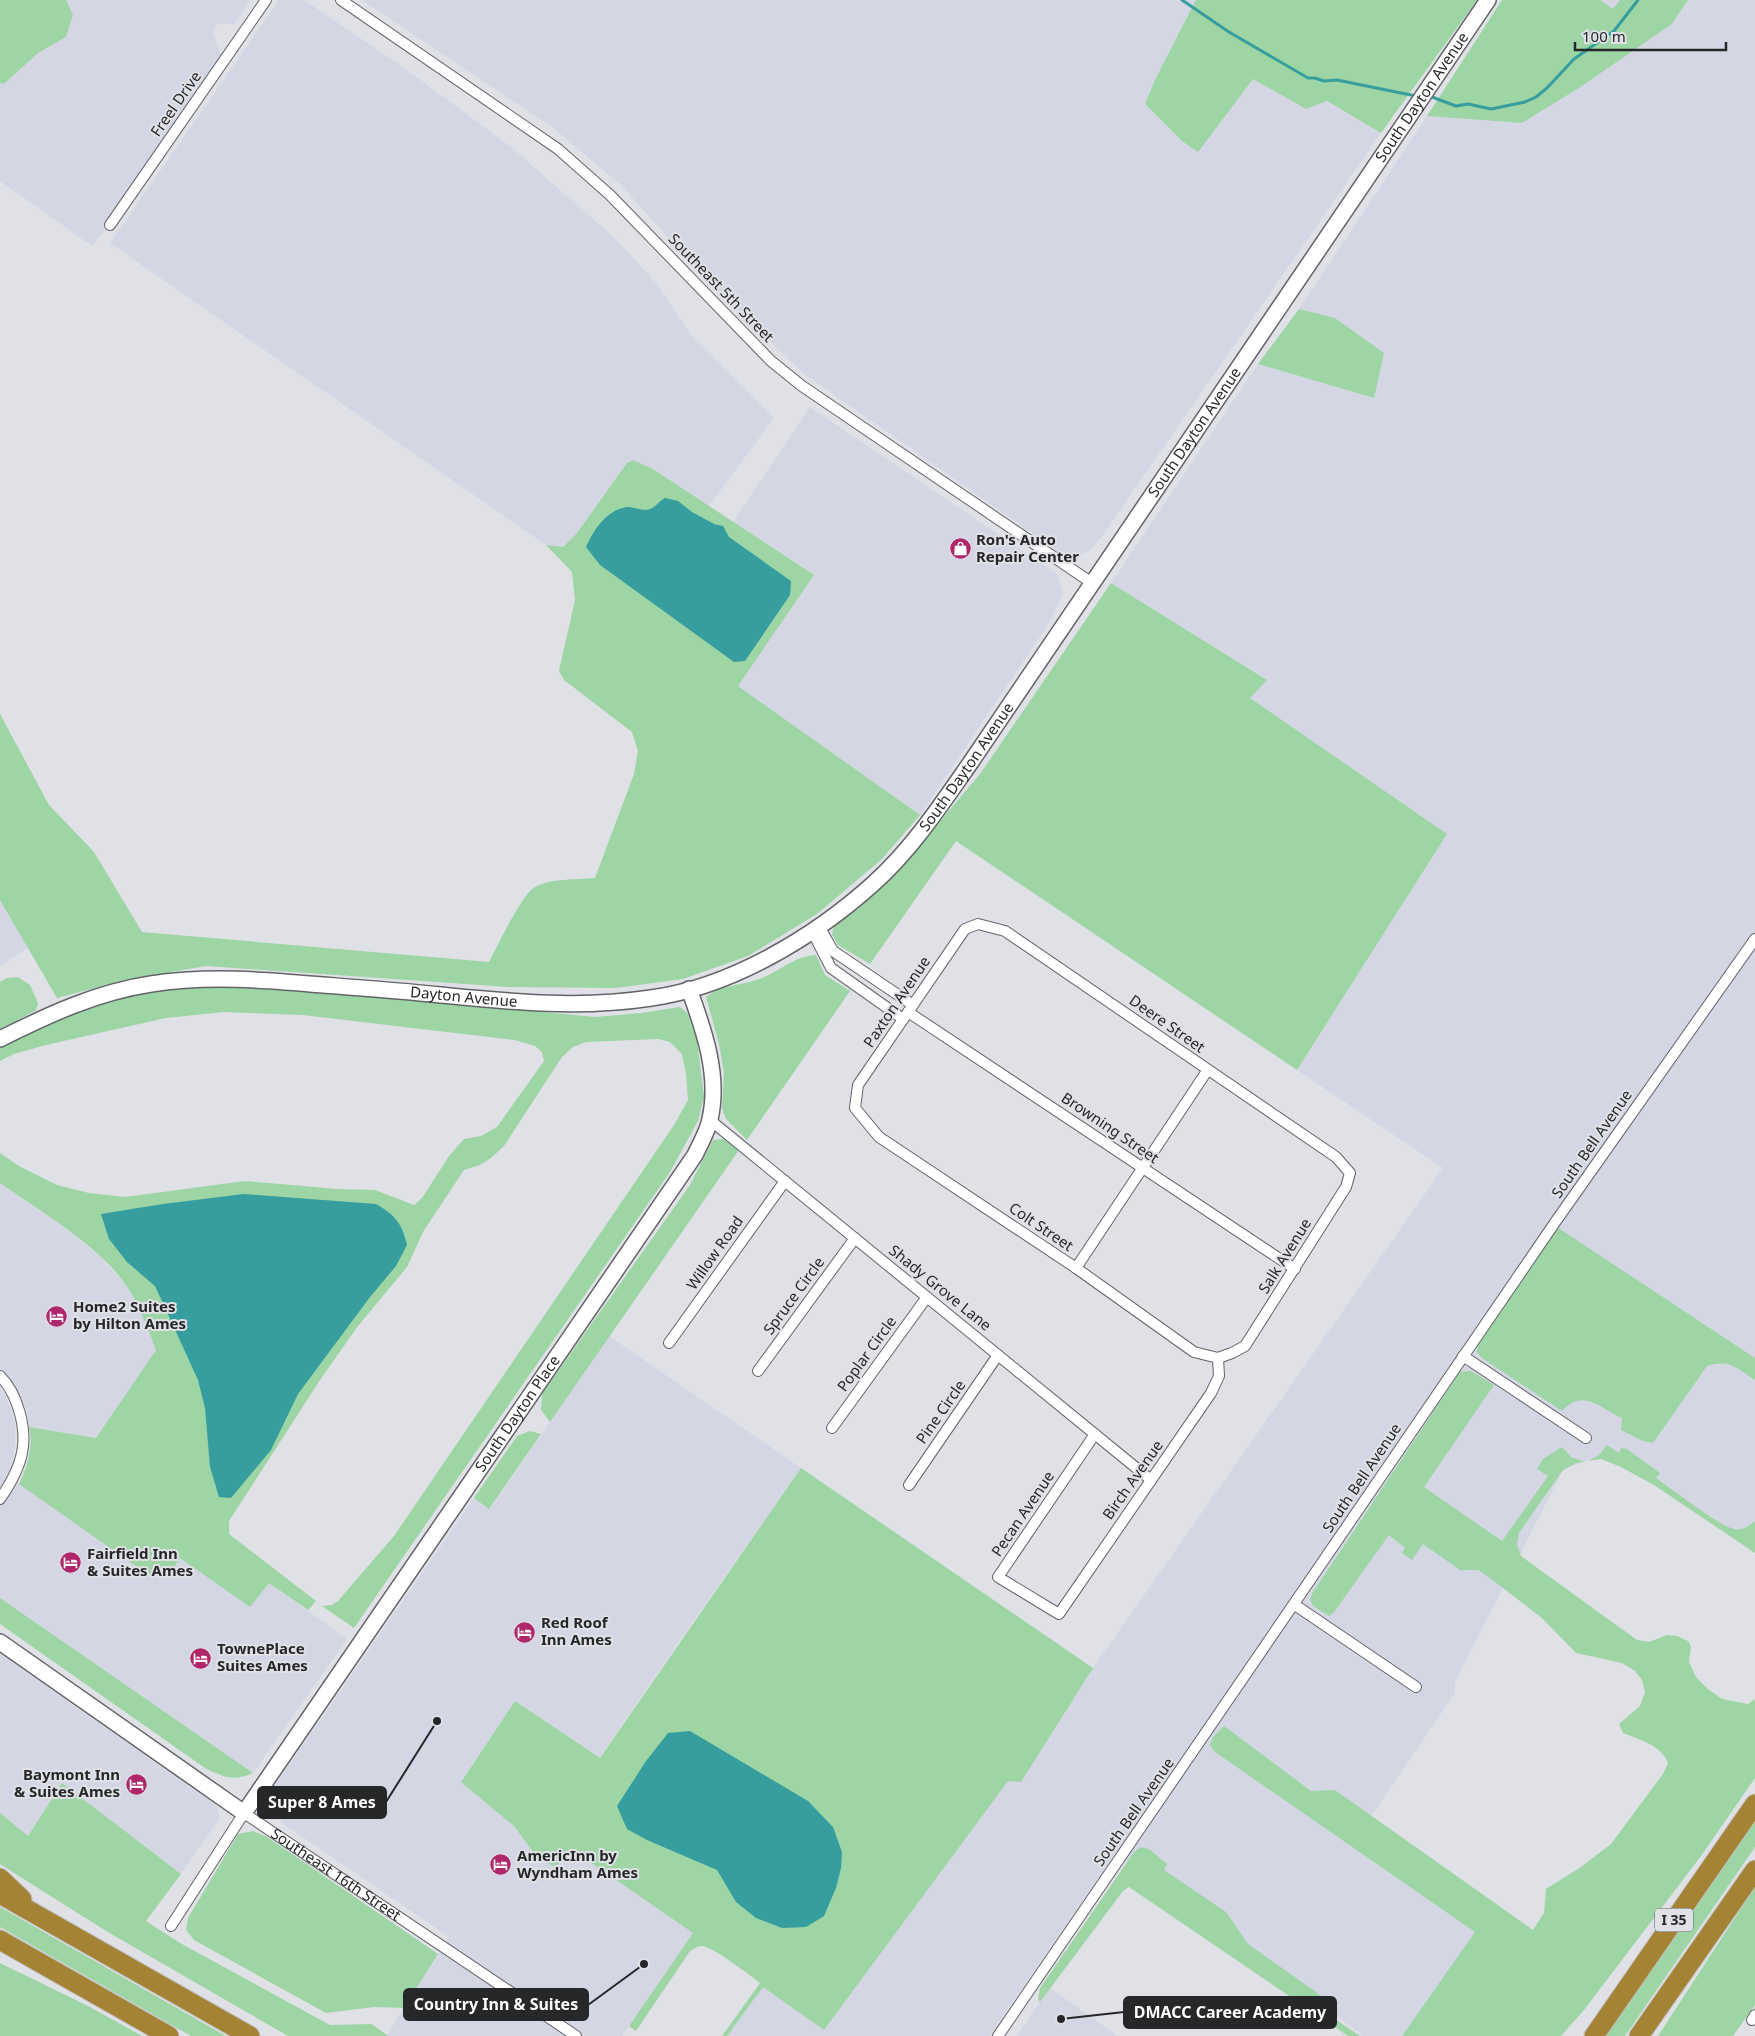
<svg xmlns="http://www.w3.org/2000/svg" width="1755" height="2036" viewBox="0 0 1755 2036" font-family="'Noto Sans',sans-serif">
<rect width="100%" height="100%" fill="#e0e1e6"/>
<path fill="#d4d7e3" d="M66,0H251L234,24H218L213,31L223,62L110,225L92,246L0,181V83L4,84L38,53L66,37L73,15Z
M279,0H304L403,67L511,147L617,240L656,283L694,339L774,418L709,506L653,469L633,460L627,463L577,533L563,547L546,545L110,243Z
M362,0H1196L1145,104L1182,141L1198,151L1253,79L1306,109L1327,101L1381,133L1103,535L1090,550L1078,555L1062,554L803,373L708,282L621,185L552,127Z
M1600,0H1620L1613,10Z
M1688,0H1755V1553L1654,1485L1600,1455L1563,1470L1455,1682V1693L1351,1846L1476,1932L1402,2036H1363L1116,1852L989,2036H727L763,1986L824,2030L1008,1780L1021,1781L1093,1668L1443,1168L1297,1070L1447,834L1250,698L1266,679L1111,583L1258,364L1374,398L1335,318L1299,309L1427,116L1522,123L1579,88L1672,24Z
M810,407L1057,574L1063,594L1050,622L920,815L738,686L814,575L733,522Z
M0,894L31,946L0,966Z
M0,1183L63,1227L97,1254L122,1280L143,1314L156,1350L96,1438L29,1427L27,1413L21,1396L0,1368Z
M609,1336L801,1468L680,1640L599,1758L515,1701L461,1781L514,1826L538,1859L571,1849L693,1933L622,2036H388L387,2035L449,1937L282,1823L270,1809L269,1794L474,1498L490,1509Z
M0,1388L5,1395L12,1412L15,1428V1446L12,1463L7,1475L147,1574L180,1558L250,1606L269,1583L347,1639L253,1773L0,1598Z
M0,1654L217,1806L220,1818L181,1874L62,1784L28,1836L0,1813Z
M1050,1988L1118,2036H1016Z"/>
<path fill="#9dd5a5" d="M0,0H66L73,15L66,37L38,53L4,84L0,83Z
M1196,0H1477L1381,133L1327,101L1306,109L1253,79L1198,152L1182,141L1145,104L1155,80Z
M1502,0H1600L1613,9L1620,0H1688L1672,24L1579,88L1522,123L1427,116Z
M1299,309L1335,318L1384,353L1374,398L1258,364Z
M633,460L653,469L814,575L738,686L920,815L882,859L817,914L748,956L683,979L616,988L508,987L206,966L124,980L57,998L0,900V714L49,805L94,852L142,932L489,962C497,947 522,894 535,887C552,878 576,880 595,878L634,774L638,751L632,732L564,680L559,671L575,600L572,572L546,545L563,547L577,533L627,463Z
M1111,583L1267,680L1250,698L1447,834L1297,1070L956,841L870,964L838,945L832,935L834,925L858,909L897,872L980,774Z
M816,955L825,975L850,991L747,1140L726,1119L722,1108L724,1073L719,1044L706,997C722,984 743,986 762,978C780,971 795,956 816,955Z
M18,977L30,985L38,1003L36,1010L0,1030V982L7,978Z
M211,986L372,996L595,1017L641,1013L680,1007L688,1014L697,1041L704,1096L698,1121L670,1172L354,1628L322,1606L332,1605L338,1601L394,1536L674,1125L688,1100L686,1074L682,1054L670,1042L658,1039L586,1042L573,1047L562,1057L504,1146L491,1158L480,1165L464,1170L423,1232L407,1267L358,1326L320,1380L229,1521V1534L316,1601L308,1610L269,1583L250,1607L180,1558L168,1577L147,1574L19,1484C27,1467 34,1446 29,1427L96,1438L156,1350C147,1326 138,1302 123,1281C97,1245 37,1209 0,1183V1153L19,1166L57,1185L89,1193L125,1197L245,1181L338,1189L375,1190L414,1205L422,1198L449,1156L464,1139L481,1136L497,1127L544,1061L542,1052L535,1046L515,1040L303,1015L224,1012L166,1018L46,1045L14,1054L0,1061V1046C43,1022 109,997 158,990C175,988 194,987 211,986Z
M723,1139L739,1150L550,1422L541,1410L542,1394L690,1185L713,1140Z
M1557,1227L1755,1358V1380C1736,1368 1730,1359 1707,1366L1653,1443L1643,1441L1621,1430L1622,1418C1599,1408 1584,1388 1562,1411L1482,1358L1477,1352L1478,1345Z
M1471,1371L1494,1385L1424,1487L1502,1541L1548,1476L1537,1469L1543,1459L1562,1447L1571,1457L1585,1462L1576,1463L1563,1470L1519,1533L1517,1544L1521,1556L1637,1640L1649,1642L1667,1635L1677,1636L1688,1641L1691,1646L1689,1662L1696,1677L1708,1689L1722,1699L1748,1704L1755,1699V1778L1701,1856L1584,2010L1561,2036H1402L1475,1932L1215,1752L1210,1745L1213,1737L1224,1726L1311,1791L1335,1790L1533,1930L1544,1913L1546,1889L1581,1867L1611,1844L1663,1774L1668,1763C1661,1745 1640,1740 1623,1733L1619,1724L1640,1706L1645,1692L1642,1680L1635,1671L1622,1663L1576,1653L1542,1618L1490,1578L1478,1570H1460L1423,1544L1412,1560L1402,1553L1405,1548L1389,1535L1334,1612L1329,1616L1313,1606L1310,1599L1313,1592L1460,1372Z
M530,1431L541,1434L489,1509L474,1498L517,1436Z
M1607,1445L1619,1453L1621,1448L1627,1449L1660,1473L1656,1478C1672,1489 1719,1526 1734,1529C1743,1531 1749,1526 1755,1521V1553L1654,1485L1621,1467L1601,1459L1588,1461L1599,1455Z
M801,1468L1093,1668L1021,1782L1008,1781L824,2030L763,1987L727,2036H722L760,1983C749,1975 713,1946 701,1946C698,1946 694,1949 690,1951L636,2031L629,2026L693,1933L571,1849L556,1867L538,1859L514,1826L461,1782L515,1701L600,1758Z
M0,1598L253,1773C233,1782 224,1777 205,1768L0,1624Z
M62,1783L181,1874L146,1921L180,1943L330,2025L372,2024L388,2036H288L106,1931L0,1864V1813L28,1836Z
M1755,1815V1847L1625,2036H1603Z
M253,1831L267,1837L438,1954L404,2008L374,2007L326,2013L194,1940L186,1930L188,1918L238,1834Z
M1141,1847L1149,1849L1167,1864L1164,1870L1226,1912L1248,1944L1316,1992L1338,2013L1335,2019L1360,2036H1348L1129,1887L1123,1891L1040,2002L1038,1999L1040,1988L1134,1852Z
M1755,1887V2005L1733,2036H1658Z
M0,1907L226,2036H191L0,1927Z
M0,1963L88,2006L142,2036H0Z"/>
<path fill="#369e9e" d="M665,498L678,501L692,512L714,524L723,526L729,537L791,581L790,595L745,661L734,662L600,565L586,547C594,530 606,510 627,507C634,506 642,512 650,509C656,507 659,501 665,498Z
M244,1194L376,1204C395,1215 402,1223 407,1245L396,1266L370,1297L298,1394L271,1450L231,1498L219,1497L210,1467L205,1408L198,1380L155,1286L127,1262L109,1239L101,1214L163,1204Z
M690,1731L808,1801L833,1827L842,1852L841,1868L836,1888L824,1916L806,1927L782,1928L756,1918L736,1902L717,1870L647,1840L627,1829L617,1806L646,1761L668,1733Z"/>
<g fill="none" stroke-linecap="round" stroke-linejoin="round">
<path stroke="#369e9e" stroke-width="3" d="M1182,0L1229,32L1308,78H1315L1324,81L1337,80L1416,96
M1432,97L1456,106L1468,104L1491,109L1525,102L1536,97L1547,88L1574,59L1614,31L1638,0"/>
<defs>
<g id="street">
<path d="M341,0L558,149L610,195L771,361L802,386L1092,583"/>
<path d="M110,225L266,0"/>
<path d="M978,924L1005,931L1336,1157L1350,1173L1346,1187L1245,1346L1232,1353L1218,1358L1194,1352L1076,1268L879,1137L855,1108L858,1085L965,929Z"/>
<path d="M819,926L833,951L913,1005"/>
<path d="M812,931L831,968L903,1019"/>
<path d="M908,1012L1295,1269"/>
<path d="M710,1120L1151,1480"/>
<path d="M1076,1268L1207,1071"/>
<path d="M669,1343L785,1181"/>
<path d="M1463,1356L1586,1438"/>
<path d="M758,1371L855,1238"/>
<path d="M0,1376C18,1394 27,1429 22,1453C19,1468 9,1486 0,1499"/>
<path d="M832,1428L927,1297"/>
<path d="M1095,1434L998,1577L1059,1614L1211,1393L1219,1376L1218,1358"/>
<path d="M909,1485L998,1355"/>
<path d="M1295,1605L1416,1687"/>
<path id="s1" d="M171,1926L244,1813L576,2036"/>
<path d="M1752,2020L1755,2015"/>
<path d="M998,2036L1556,1221L1755,939"/>
</g>
<g id="secondary">
<path id="s2" d="M0,1039C48,1015 97,992 151,984C208,975 266,980 323,985C362,988 402,991 441,995C513,1002 579,1009 651,998C731,987 814,937 873,884C912,849 941,805 971,762L1488,0"/>
<path id="s3" d="M0,1642L244,1813L695,1155C700,1144 708,1131 710,1119C720,1076 704,1030 689,989"/>
</g>
<path id="highway" d="M0,1878L22,1899
M0,1894L250,2036
M0,1940L169,2036
M1594,2036L1755,1804
M1639,2036L1755,1870"/>
</defs>
<use href="#street" stroke="#636469" stroke-width="12"/>
<use href="#secondary" stroke="#636469" stroke-width="18"/>
<use href="#highway" stroke="#bebebf" stroke-width="21"/>
<use href="#street" stroke="#fff" stroke-width="10"/>
<use href="#secondary" stroke="#fff" stroke-width="15"/>
<use href="#highway" stroke="#a58334" stroke-width="19"/>
</g>
<defs>
<symbol id="shop-disc" viewBox="-11 -11 22 22"><circle r="9.5" fill="#af276a" stroke="#e0e1e6"/><path d="M-5-2.5h2.3a2.7 3.5 0 0 1 5.4 0H5L5.5 6h-11ZM-1.5-2.5h3a1.5 2.3 0 0 0-3 0Z" fill="#fff"/></symbol>
<symbol id="hotel-disc" viewBox="-11 -11 22 22"><circle r="9.5" fill="#af276a" stroke="#e0e1e6"/><path d="M-6-4.5h1.5V1H6V5H4.5V3h-9V5H-6ZM-4 0a1.8 1.8 0 1 1 3.6 0ZM.5 0V-2.5h3Q6-2.5 6 0Z" fill="#fff"/></symbol>
</defs>
<g fill-rule="evenodd">
<use href="#shop-disc" x="948" y="536" width="25" height="25"/>
<use href="#hotel-disc" x="44" y="1304" width="25" height="25"/>
<use href="#hotel-disc" x="58" y="1550" width="25" height="25"/>
<use href="#hotel-disc" x="512" y="1620" width="25" height="25"/>
<use href="#hotel-disc" x="188" y="1646" width="25" height="25"/>
<use href="#hotel-disc" x="124" y="1772" width="25" height="25"/>
<use href="#hotel-disc" x="488" y="1852" width="25" height="25"/>
</g>
<g text-anchor="middle" stroke-width="4" stroke-linejoin="round" paint-order="stroke">
<rect fill="#e0e1e6" stroke="#5e5f62" stroke-width="1" x="1655" y="1908.5" width="38" height="23" rx="4"/>
<g font-size="14" font-weight="bold" fill="#262729">
<text x="1674" y="1925">I 35</text>
</g>
<g font-size="15" fill="#262729" stroke="#e0e1e6">
<text dy="5" stroke="none"><textPath href="#s2" startOffset="1876">South Dayton Avenue</textPath></text>
<text transform="translate(176 104) rotate(-55)" y="5">Freel Drive</text>
<text transform="translate(721 288) rotate(46)" y="5">Southeast 5th Street</text>
<text dy="5" stroke="none"><textPath href="#s2" startOffset="1471">South Dayton Avenue</textPath></text>
<text dy="5" stroke="none"><textPath href="#s2" startOffset="1066">South Dayton Avenue</textPath></text>
<text dy="5" stroke="none"><textPath href="#s2" startOffset="475">Dayton Avenue</textPath></text>
<text transform="translate(897 1002) rotate(-56)" y="5">Paxton Avenue</text>
<text transform="translate(1167 1024) rotate(35)" y="5">Deere Street</text>
<text transform="translate(1110 1128) rotate(34)" y="5">Browning Street</text>
<text transform="translate(1592 1144) rotate(-55)" y="5">South Bell Avenue</text>
<text transform="translate(1041 1227) rotate(34)" y="5">Colt Street</text>
<text transform="translate(715 1253) rotate(-55)" y="5">Willow Road</text>
<text transform="translate(1285 1256) rotate(-58)" y="5">Salk Avenue</text>
<text transform="translate(940 1288) rotate(39)" y="5">Shady Grove Lane</text>
<text transform="translate(794 1296) rotate(-54)" y="5">Spruce Circle</text>
<text transform="translate(867 1354) rotate(-54)" y="5">Poplar Circle</text>
<text transform="translate(941 1412) rotate(-55)" y="5">Pine Circle</text>
<text dy="5" stroke="none"><textPath href="#s3" startOffset="782">South Dayton Place</textPath></text>
<text transform="translate(1362 1478) rotate(-56)" y="5">South Bell Avenue</text>
<text transform="translate(1133 1480) rotate(-55)" y="5">Birch Avenue</text>
<text transform="translate(1023 1514) rotate(-56)" y="5">Pecan Avenue</text>
<text transform="translate(1134 1812) rotate(-55)" y="5">South Bell Avenue</text>
<text dy="5" stroke="none"><textPath href="#s1" startOffset="245">Southeast 16th Street</textPath></text>
</g>
<g font-size="15" font-weight="bold" fill="#262729" stroke="#e0e1e6" text-anchor="start">
<text x="976" y="545">Ron's Auto<tspan x="976" dy="17">Repair Center</tspan></text>
<text x="73" y="1312">Home2 Suites<tspan x="73" dy="17">by Hilton Ames</tspan></text>
<text x="87" y="1559">Fairfield Inn<tspan x="87" dy="17">&amp; Suites Ames</tspan></text>
<text x="541" y="1628">Red Roof<tspan x="541" dy="17">Inn Ames</tspan></text>
<text x="217" y="1654">TownePlace<tspan x="217" dy="17">Suites Ames</tspan></text>
<text x="120" y="1780" text-anchor="end">Baymont Inn<tspan x="120" dy="17">&amp; Suites Ames</tspan></text>
<text x="517" y="1861">AmericInn by<tspan x="517" dy="17">Wyndham Ames</tspan></text>
</g>
</g>
<path fill="none" stroke="#262729" stroke-width="2" d="M437 1721L386 1802M644 1964L588 2005M1061 2019L1124 2012"/>
<g fill="#262729" stroke="#e0e1e6" stroke-width="2">
<circle cx="437" cy="1721" r="5"/>
<circle cx="644" cy="1964" r="5"/>
<circle cx="1061" cy="2019" r="5"/>
</g>
<g fill="#262729" stroke="#262729" stroke-width="2">
<rect x="258" y="1787" width="128" height="31" rx="5"/>
<rect x="404" y="1989" width="184" height="31" rx="5"/>
<rect x="1124" y="1997" width="212" height="31" rx="5"/>
</g>
<g font-size="16" text-anchor="middle" font-weight="bold" fill="#fff">
<text x="322" y="1808">Super 8 Ames</text>
<text x="496" y="2010">Country Inn &amp; Suites</text>
<text x="1230" y="2018">DMACC Career Academy</text>
</g>
<path d="M1575 42v8h151v-8" fill="none" stroke="#262729" stroke-width="2.5"/>
<text x="1582" y="42" font-size="15" fill="#262729" stroke="#e0e1e6" stroke-width="4" paint-order="stroke">100 m</text>
</svg>
